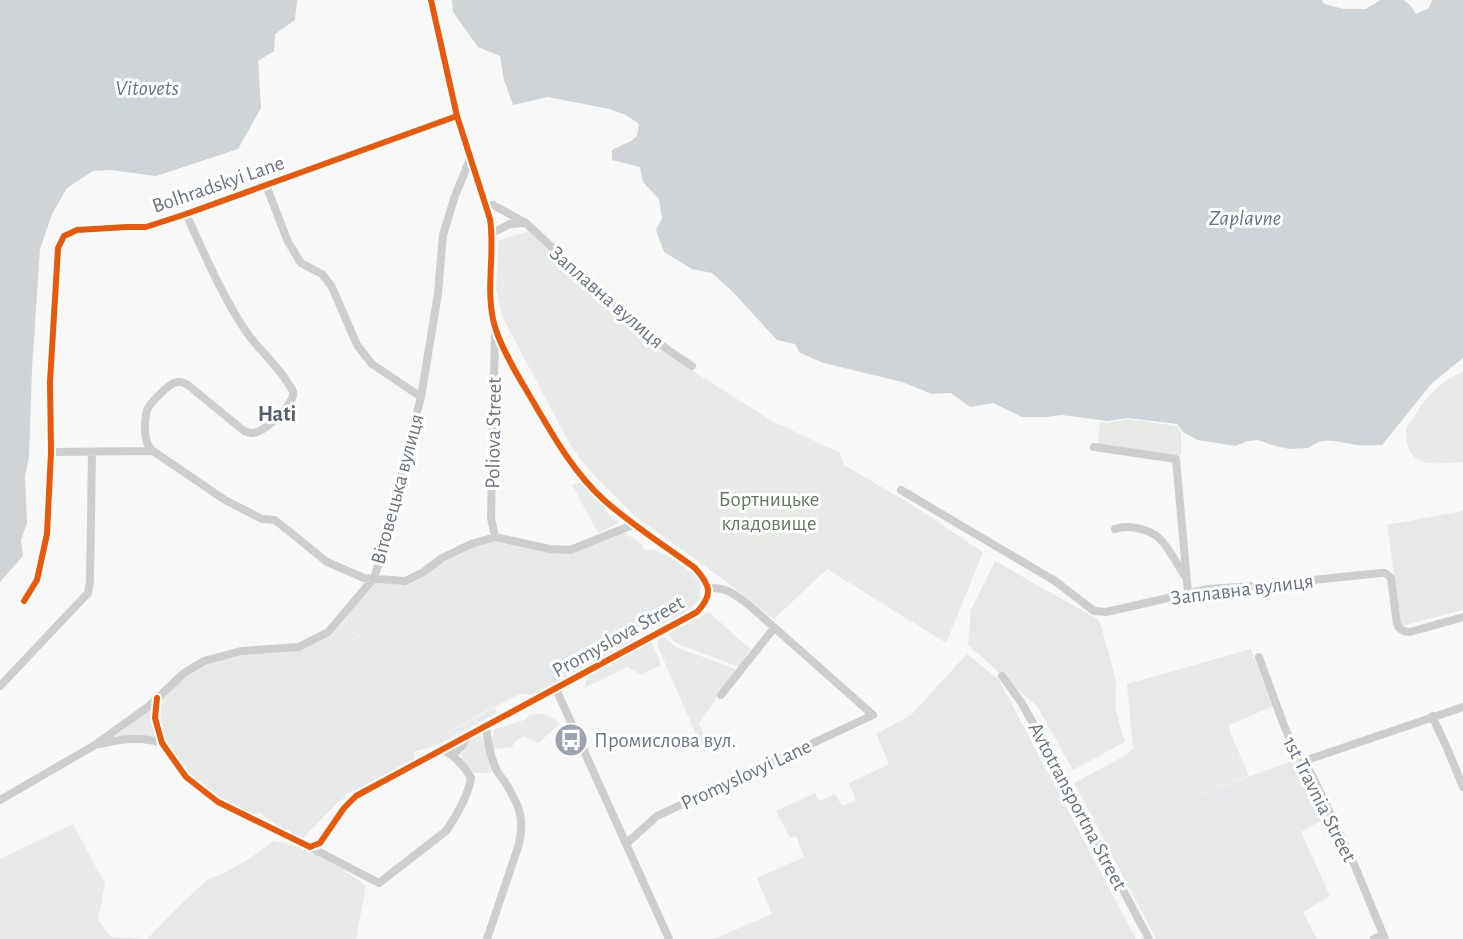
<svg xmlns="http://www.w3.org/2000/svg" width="1463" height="939" viewBox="0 0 1463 939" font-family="'Alegreya Sans',sans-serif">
<rect width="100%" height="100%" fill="#f8f8f8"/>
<path fill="#e7e8e9" d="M1463,511V610L1401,626L1387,525Z
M623,536L698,583L699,598L685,613L627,640L482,713L414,752L415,759L345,795L346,797L337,803L303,838L268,820L260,812L255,816L219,798L201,771L218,745L207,718L220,697L256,679L280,659L333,633L347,646L404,596L486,549L560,566Z
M995,561L1099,620L1110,657L1116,681L1115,708L1125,742L1073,770L1037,706L968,645L971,610Z
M1251,649L1273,706L1135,766L1138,772L1169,754L1191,798L1297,759L1326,818L1301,832L1330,896L1303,912L1317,939H1156L1074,783L1126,755L1133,748L1127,684Z
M967,654L999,680L1136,939H714L772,914L757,878L804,857L796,836L790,838L776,811L815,793L819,801L835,794L842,806L856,800L849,783L889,764L876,734L911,715Z"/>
<path fill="#e7eae6" d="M530,231L585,287L666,354L772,421L840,453L844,465L914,506L983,552L946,643L827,569L774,619L724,580L635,516L589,470L572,448L503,318L496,290L499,240Z
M1463,372V462C1450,463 1428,466 1417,459C1409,454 1405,439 1406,430C1407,426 1411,421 1413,418C1425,399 1441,379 1463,372Z
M1128,419L1176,426L1181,431V456L1098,445L1100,422L1107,423Z
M580,483L602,503L611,517L619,521V523L598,533L572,485Z
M624,532L643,545L642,548L623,536L560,566L486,549L404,596L346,646L333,633L374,582H405L443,559L485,543L502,541L570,552Z
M650,549C670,553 685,568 700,581C701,602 701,599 685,613L699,598L698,583L647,551Z
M709,612L750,649L739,667L678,644L673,641L668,634Z
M650,629L608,655L534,696L521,693Z
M664,637L676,647L736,669L699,724L709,745L704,753L658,647L657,640Z
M646,643H652L661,665L641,675L627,667L584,688L586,682L592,672Z
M299,650L280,659L256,679L220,697L223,710L207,718L218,745L201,771L219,798L190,776L162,737L159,724L158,704L161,698L182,677L209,662L242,653Z
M495,707L497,713L437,745L413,752Z
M151,708L157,738L116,736Z
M544,714L554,719L560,724L538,743L523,736L515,742L512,747L495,749L492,748L490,741L495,729L524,720L530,715Z
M1163,714L1175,742L1218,724L1229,725L1230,732L1249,776L1190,798L1169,754L1138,772L1132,762C1137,759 1144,757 1149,753C1160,743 1160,730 1160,717Z
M480,732L493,769L490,773H474L467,766L461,755L473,736Z
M73,824L105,884L98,920L111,937L147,939L181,904L207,880L222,874L249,859L273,841C312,847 336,863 366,886L356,939H0V859Z"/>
<path fill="#ced4d8" d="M0,0H297L295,20L275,34L274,51L258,61L261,108L238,149L156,176L111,170L93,171L67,188L52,214L40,249L32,369L29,457L25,476L27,523L21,540L23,556L0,582Z
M452,0H1322L1324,4L1344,9H1366L1380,0H1404L1410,5L1416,14L1429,8L1432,0H1463V358L1432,383L1382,445C1374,445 1365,446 1357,445C1341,443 1323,435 1309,448L1289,449L1272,445L1258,440L1248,441L1235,446L1198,440L1184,433L1177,424L1128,418L1107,421L1062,415L1047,417H1022L993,403L970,407L951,393L932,394L902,382L824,363L800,353L795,344L777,340L732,291L712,273L692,269L664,252L656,230L662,218L659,199L643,182L640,167L612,160V150L631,141L637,136L639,124L626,115L609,109L548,97L513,105L504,80L500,56L478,47L453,12Z"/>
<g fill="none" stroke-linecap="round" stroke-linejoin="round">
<path stroke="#cdcecf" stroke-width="8" d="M266,185L288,242L301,263L322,274L332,287L357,345L372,364L421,397
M485,206L493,205L526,223L620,311L668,350L692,366
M492,233L510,224L525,223
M495,331L491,518L495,537
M1094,447L1176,459L1188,593
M153,451C143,444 144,422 147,410C149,404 168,385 174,383C180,381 183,382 188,385L244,431C249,433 253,434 257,432C267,429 296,402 293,392C292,388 288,384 286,380C274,362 257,348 245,330C221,294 204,253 186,214
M51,452L153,451L225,500L262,519L275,520L327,562L364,578L405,581L422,573L442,558L471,544L495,537L550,549L570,550L635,524
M901,490L1055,581L1094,611L1106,612L1208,589L1254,586L1381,573H1385L1391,578L1397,624C1399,629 1403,632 1410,632L1463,617
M1115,529C1128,524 1150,529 1160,539C1170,549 1177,565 1185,576
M24,601L37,580L47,534L51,452L50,382L58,248L64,236L77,230L127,227H146L186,214L457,116
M1259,657L1283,723L1290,740L1312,775L1354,864L1385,939
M1002,676L1021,702L1053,758L1149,939
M0,686L88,593L90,581L92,452
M556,689L669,939
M721,695L774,628
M157,698L155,718L162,743L186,777L218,802L310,847L320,843L344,808L356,796L697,612C714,594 710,585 695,568C665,546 632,525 604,500C571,470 550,430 528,393C516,373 497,341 493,319C486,286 495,252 490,219L457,116L431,0
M1432,716L1447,748L1463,787
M486,725C487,741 490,756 497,771C499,775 502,778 505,782C519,805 525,817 519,844L487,939
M100,744C121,739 141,736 162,743
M453,755L463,745L467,737
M1304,761L1463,707
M0,800L95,745L149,706L184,673L204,661L241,651L299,647L328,632L374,578L385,544L409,443L421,397L438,294L443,235L455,196L470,159
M626,844L657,816L873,715L749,605C734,594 727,587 708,588
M310,847L379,883L446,831C457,815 468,796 471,778C464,765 455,756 442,749
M1374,939L1383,935"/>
<defs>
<path id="cycleway" d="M24,601L37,580L47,534L51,452L50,382L58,248L64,236L77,230L127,227H146L186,214L457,116
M157,698L155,718L162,743L186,777L218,802L310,847L320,843L344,808L356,796L697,612C714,594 710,585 695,568C665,546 632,525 604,500C571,470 550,430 528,393C516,373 497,341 493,319C486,286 495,252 490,219L457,116L431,0"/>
</defs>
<use href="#cycleway" stroke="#fff" stroke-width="10"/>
<use href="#cycleway" stroke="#e8590c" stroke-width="6"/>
</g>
<defs>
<symbol id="bus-disc" viewBox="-11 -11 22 22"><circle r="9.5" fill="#9ba4af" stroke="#fff"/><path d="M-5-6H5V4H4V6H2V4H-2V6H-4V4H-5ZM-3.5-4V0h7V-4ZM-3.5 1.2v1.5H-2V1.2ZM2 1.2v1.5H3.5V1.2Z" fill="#fff"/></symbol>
</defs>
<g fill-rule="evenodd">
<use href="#bus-disc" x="552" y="721" width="38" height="38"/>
</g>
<g text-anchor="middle" stroke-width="6" stroke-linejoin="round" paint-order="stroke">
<g font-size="21" fill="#697687" stroke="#fff">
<text transform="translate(218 184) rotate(-19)" y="7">Bolhradskyi Lane</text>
<text transform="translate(607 297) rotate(41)" y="7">Заплавна вулиця</text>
<text transform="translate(493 433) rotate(-89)" y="7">Poliova Street</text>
<text transform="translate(397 489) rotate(-75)" y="7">Вітовецька вулиця</text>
<text transform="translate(1242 589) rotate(-7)" y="7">Заплавна вулиця</text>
<text transform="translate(618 636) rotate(-29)" y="7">Promyslova Street</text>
<text transform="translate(746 774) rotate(-25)" y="7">Promyslovyi Lane</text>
<text transform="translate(1320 799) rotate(63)" y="7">1st Travnia Street</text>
<text transform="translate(1078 806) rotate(62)" y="7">Avtotransportna Street</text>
</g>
<g font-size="21" fill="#667a64" stroke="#fff">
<text x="769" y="506">Бортницьке<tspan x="769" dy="24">кладовище</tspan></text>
</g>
<g font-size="21" fill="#697687" stroke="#fff" text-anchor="start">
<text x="594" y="747">Промислова вул.</text>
</g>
<g font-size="22" font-style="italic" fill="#657782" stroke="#fff">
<text x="147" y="95">Vitovets</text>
<text x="1245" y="225">Zaplavne</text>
</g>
<g font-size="22" font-weight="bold" fill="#57606d" stroke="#fff">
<text x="277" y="421">Hati</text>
</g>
</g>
</svg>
